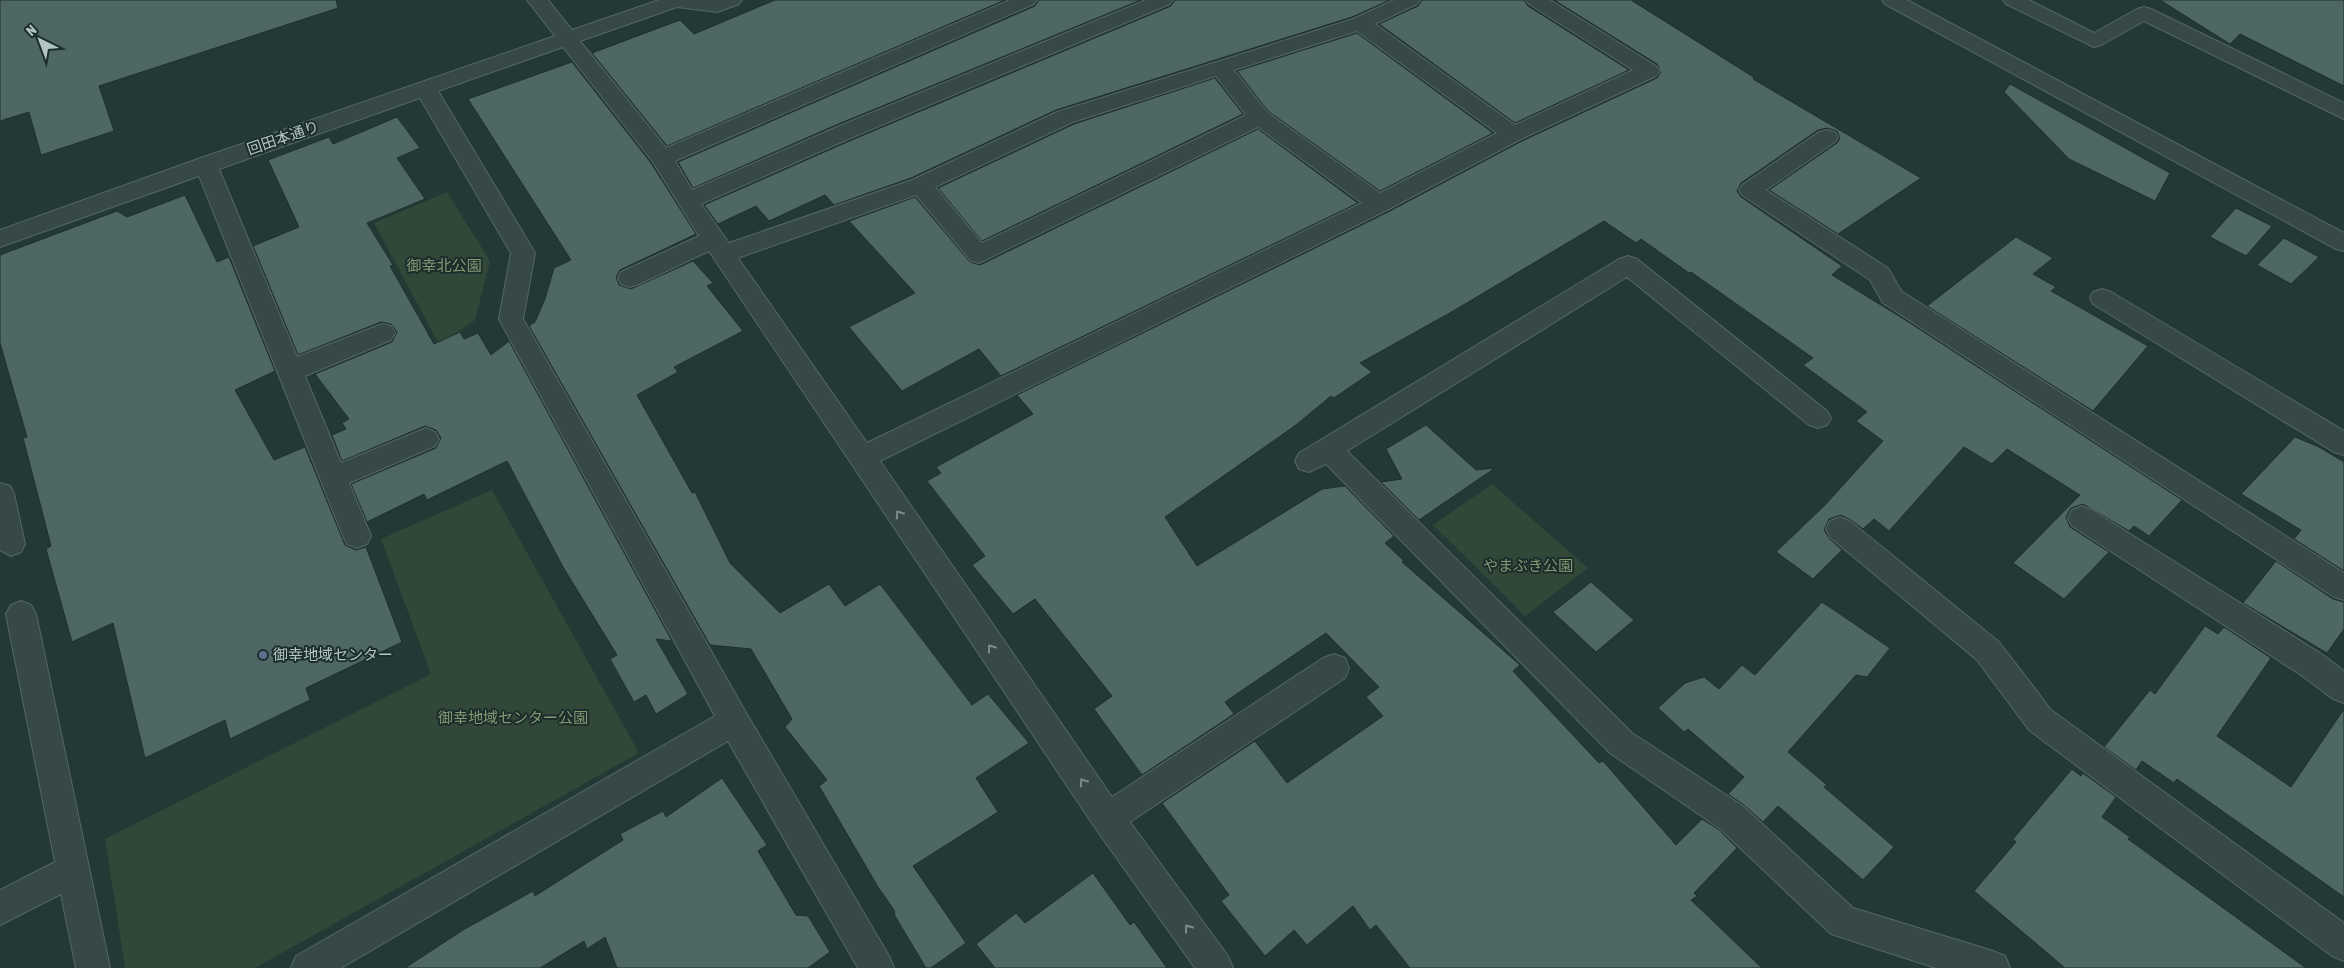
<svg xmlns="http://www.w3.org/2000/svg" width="2344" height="968" viewBox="0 0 2344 968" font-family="'Asap Condensed','Noto Sans JP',sans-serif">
<rect width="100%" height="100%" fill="#233936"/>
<path fill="#314737" d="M447,192L490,261L475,320L439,344L374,223Z
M1492,484L1588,568L1525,616L1433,525Z
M492,490L639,753L255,968H125L105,839L431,674L381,539Z"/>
<path fill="#4f6764" stroke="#1e302e" d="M0,0H336L338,8L99,86L114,131L41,155L29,112L0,121Z
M775,0H1005L667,146L592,53L680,20L694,34Z
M1039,0H1141L836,125L693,188L678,162L1035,6Z
M1175,0H1390L1352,17L1056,110L911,178L834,205L825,195L769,221L756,206L718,224L704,205L854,139L1171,6Z
M1422,0H1524L1528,6L1629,70L1515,123L1379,24L1418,6Z
M1554,0H1631L1755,78L1753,79L1921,178L1838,234L1769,190L1837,143L1840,138L1837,131L1827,128L1818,130L1741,183L1737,191L1741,197L1842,266L1832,275L1907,321L2182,500L2149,536L2134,526L2129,531L2083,504L2071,508L2066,517L2070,527L2109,552L2064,599L2013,563L2080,495L2007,449L1992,464L1964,447L1889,531L1874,519L1863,529L1851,520L1841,515L1829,519L1824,530L1829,538L1842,550L1813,579L1776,552L1825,505L1883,441L1856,421L1867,412L1803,365L1813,358L1691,272L1689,273L1641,239L1636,243L1604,221L1455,310L1360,363L1372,372L1334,398L1331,396L1296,425L1165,517L1197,566L1322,489L1345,486L1394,536L1385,543L1404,561L1402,562L1520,665L1513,671L1599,763L1603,761L1676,845L1702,819L1718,829L1737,848L1694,893L1697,896L1691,900L1762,968H1410L1376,925L1370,930L1353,906L1307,945L1294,930L1265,956L1221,901L1229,895L1162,803L1255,741L1287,783L1383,716L1366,697L1379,687L1326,633L1225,702L1234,714L1142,775L1094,709L1112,696L1035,599L1013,614L972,565L985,556L927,481L941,473L936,467L1033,414L1017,395L1388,212L1522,141L1657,78L1661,72L1657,64Z
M2160,0H2344V86L2240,34L2230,44Z
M1357,33L1493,133L1380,191L1268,111L1237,71Z
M572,62L651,163L696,234L620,270L616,277L619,285L631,289L693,261L713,283L707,286L743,331L674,367L678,372L637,395L692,493L695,492L730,563L780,613L829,584L845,606L880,584L972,705L988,694L1029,743L976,778L998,812L913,866L966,943L931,968H926L895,916L894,910L878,887L819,786L827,780L785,727L792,719L751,649L710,645L529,326L535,322L545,299L554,268L571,260L468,99Z
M1215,78L1243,114L982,241L938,188L1074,124Z
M2010,84L2170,173L2155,201L2069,159L2004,92Z
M397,117L420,148L397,158L425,199L367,223L393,265L390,266L434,344L460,332L464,339L478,333L491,355L509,341L672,641L656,639L688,694L656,714L646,695L634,702L610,659L617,655L563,567L507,461L427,500L424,494L367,522L351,484L436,448L441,438L436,430L425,426L342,461L332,435L346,429L342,423L349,419L315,374L392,342L397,332L391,324L381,322L298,355L253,246L299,227L268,160L329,137L333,144Z
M1258,129L1358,203L1001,376L979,349L902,391L849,327L915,293L849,221L915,197L970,262L980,265Z
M185,195L217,262L229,257L275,371L235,390L274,460L305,447L345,545L356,550L366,547L402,642L306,688L310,700L230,739L225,720L145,758L113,623L72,642L46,549L51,546L23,438L27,437L0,343V255L117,211L127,217Z
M2236,208L2272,226L2246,256L2210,237Z
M2016,237L2053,258L2033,274L2056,287L2051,291L2148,346L2093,411L1927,306Z
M2284,238L2319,257L2291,284L2257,265Z
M1426,425L1476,470L1495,468L1419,520L1381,482L1402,479L1386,449Z
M2295,437L2319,447L2344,462V571L2294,539L2301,530L2241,494Z
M2276,561L2333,599L2344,602V629L2327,653L2243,603Z
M1591,582L1634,620L1596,652L1553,612Z
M1822,602L1890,648L1867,677L1856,675L1788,752L1827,785L1824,787L1894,847L1863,880L1778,806L1763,822L1744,805L1728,794L1744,777L1688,729L1684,732L1658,708L1685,683L1704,677L1719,689L1742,665L1755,675Z
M2205,626L2218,634L2224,627L2271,658L2217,736L2291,787L2344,709V897L2177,779L2174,783L2142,761L2136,770L2104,747L2150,690L2155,694Z
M2072,769L2081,776L2083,773L2116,797L2102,817L2130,837L2128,839L2306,968H2065L1974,891L2016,842L2013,839Z
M722,778L767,845L758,851L796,915L808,916L830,952L808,968H617L605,937L587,949L584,941L540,968H405L463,930L533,891L535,896L623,840L620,834L663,811L666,817Z
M1093,873L1130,925L1134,922L1167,968H995L976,944L1016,913L1025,923Z"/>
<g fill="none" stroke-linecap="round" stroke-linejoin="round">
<defs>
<path id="minor" d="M527,0H548L572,30L659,0H742L739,4L717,12L677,7L580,41L666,148L1010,0H1037L1034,4L675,161L692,190L837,127L1146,0H1173L1170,4L853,137L701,204L729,243L912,180L1057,112L1353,19L1394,0H1420L1417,4L1375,24L1515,125L1633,70L1529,4L1526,0H1550L1656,66L1660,71L1656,76L1521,139L1387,210L880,461L1112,797L1323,658L1334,654L1345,658L1349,668L1345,678L1130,822L1228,956L1233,968H1195L1096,829L709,251L639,284L630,287L621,284L618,278L621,272L699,236L653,162L563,47L438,91L535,253L523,319L745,711L889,956L894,968H858L728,741L341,968H291L296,956L715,716L499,319L511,253L420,98L219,169L297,357L382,324L391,326L395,333L391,340L305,376L341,463L426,428L435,432L439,439L435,446L349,483L371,536L367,544L357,548L347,544L343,536L199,176L0,247V230L198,159L555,36ZM1357,31L1497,133L1380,193L1267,112L1234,70ZM1216,76L1246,115L982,243L935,187L1073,122ZM1258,127L1362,203L867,443L738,258L916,195L971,261L979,263Z
M1882,0H1907L2344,233V251L2336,249L1885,4Z
M2003,0H2029L2094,33L2137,9L2144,7L2151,9L2344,103V119L2144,21L2101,45L2094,47L2006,4Z
M1827,130L1835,132L1838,137L1835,142L1766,190L1888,268L1901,291L2344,573V600L2334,597L1883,303L1870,280L1742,195L1739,190L1742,185L1819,132Z
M1628,256L1637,259L1827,411L1831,418L1827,425L1818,428L1809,425L1627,277L1347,451L1632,733L1743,806L1853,908L1993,951L2005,956L2010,968H1936L1831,934L1719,828L1610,753L1326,464L1309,472L1299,469L1295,461L1299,453L1619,259Z
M2102,289L2111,292L2344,431V455L2334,452L2093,304L2090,298L2093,292Z
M0,483L10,486L14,494L25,544L21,552L11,556L0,550Z
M2082,506L2092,510L2323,655L2344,671V703L2333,699L2301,675L2072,526L2068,518L2072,510Z
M1840,517L1850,521L1999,642L2051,710L2344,923V961L2332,956L2029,730L1977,660L1830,537L1826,529L1830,521Z
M21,601L31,605L36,614L110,968H76L61,894L0,925V890L55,862L6,614L11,605Z"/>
</defs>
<use href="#minor" stroke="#556765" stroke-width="2"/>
<use href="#minor" fill="#374947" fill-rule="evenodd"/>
</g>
<defs><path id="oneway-chevron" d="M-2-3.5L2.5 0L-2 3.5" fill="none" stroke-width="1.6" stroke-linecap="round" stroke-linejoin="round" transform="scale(1.25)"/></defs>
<g stroke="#7b8d8b">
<use href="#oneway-chevron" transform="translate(899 514) rotate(-125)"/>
<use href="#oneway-chevron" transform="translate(991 648) rotate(-125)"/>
<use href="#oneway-chevron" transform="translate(1083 782) rotate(-125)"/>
<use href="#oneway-chevron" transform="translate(1188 928) rotate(-126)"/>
</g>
<circle fill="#5c6f8a" stroke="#1c2e2c" stroke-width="2" cx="263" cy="655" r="5"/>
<g text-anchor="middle" stroke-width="4" stroke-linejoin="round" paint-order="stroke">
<g font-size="15" fill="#b2c5c3" stroke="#1c2e2c">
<text transform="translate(283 138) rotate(-19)" y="5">回田本通り</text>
</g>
<g font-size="15" fill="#849972" stroke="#1c2e2c">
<text x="444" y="271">御幸北公園</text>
<text x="1528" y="571">やまぶき公園</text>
<text x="513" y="723">御幸地域センター公園</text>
</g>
<g font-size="15" fill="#b2c5c3" stroke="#1c2e2c" text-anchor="start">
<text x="273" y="660">御幸地域センター</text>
</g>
</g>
<g transform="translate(40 40) rotate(318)" stroke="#1c2e2c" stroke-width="4" paint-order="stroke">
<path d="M0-4L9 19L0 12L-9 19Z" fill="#b2c5c3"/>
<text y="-8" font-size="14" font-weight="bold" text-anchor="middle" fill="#b2c5c3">N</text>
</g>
</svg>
